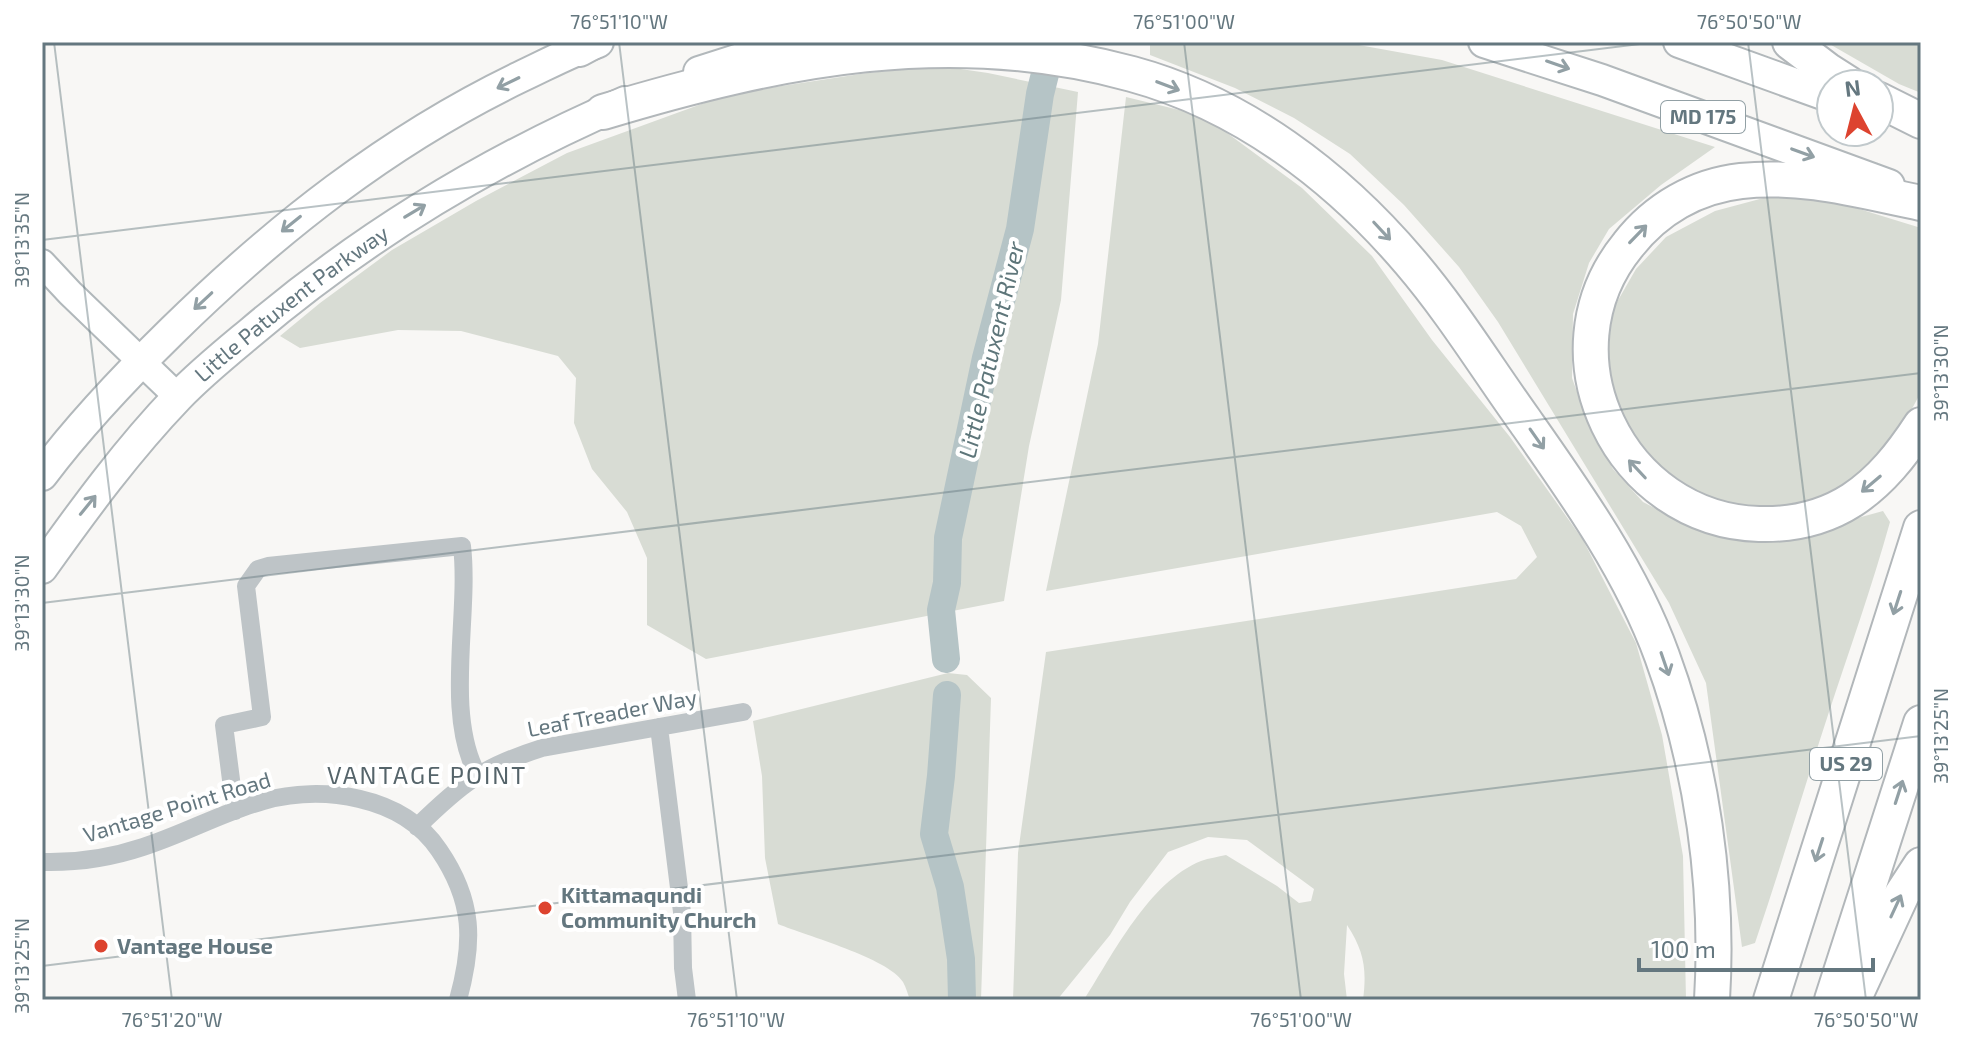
<svg xmlns="http://www.w3.org/2000/svg" width="1963" height="1042" viewBox="0 0 1963 1042" font-family="'Exo 2',sans-serif">
<rect width="100%" height="100%" fill="#f8f7f5"/>
<path fill="#d8dcd4" d="M1150,42H1342L1442,60L1715,147L1661,185L1609,229L1589,263L1573,314L1572,378L1590,428L1613,469L1643,502L1699,531L1751,542L1807,532L1883,511L1890,522C1872,587 1849,651 1828,715C1803,791 1781,867 1755,943L1742,947L1706,683L1669,603L1498,322L1459,267L1404,205L1350,154L1294,118L1235,88L1150,55Z
M1826,42H1921V93L1899,84Z
M940,66L988,73L1078,92L1061,300L1029,446L1004,601L706,659L647,625V558L627,512L592,469L574,423L576,378L558,356L461,331L398,330L300,348L280,336L320,303L392,250L476,201L567,153L729,94L867,73Z
M1126,97L1204,116L1302,188L1372,256L1432,340L1510,437L1583,540L1636,643L1662,735L1683,856L1686,1000H1363C1367,969 1364,951 1347,925L1344,974L1347,1000H1084C1113,954 1149,882 1201,861C1209,858 1218,857 1226,855L1277,886L1299,903L1311,901L1314,889L1247,840L1208,837L1168,852L1130,902L1110,935L1057,1000H1013L1018,853L1046,652L1516,579L1537,557L1521,526L1497,512L1046,591L1098,344Z
M1771,196L1830,200L1921,228V392L1892,446L1860,475L1830,494L1779,508L1734,505L1695,491L1660,466L1633,439L1615,400L1607,359L1613,309L1636,269L1666,237L1715,211Z
M948,673L967,675L991,698L981,1000H910C908,995 906,987 903,982C888,958 807,936 778,924L765,858L762,776L753,721Z"/>
<g fill="none" stroke-linecap="round" stroke-linejoin="round">
<path stroke="#b5c4c6" stroke-width="28" d="M946,659L941,610L947,583L948,538L986,358L1020,229L1040,94L1053,42
M947,695L941,776L934,834L950,887L961,959L962,1000"/>
<defs>
<path id="secondary" d="M42,263L70,293L178,397"/>
<g id="primary">
<path d="M1484,42L1602,80L1889,185"/>
<path d="M1679,42L1831,97"/>
<path d="M699,72L793,42"/>
<path d="M42,475C81,423 126,376 172,331C276,229 389,140 520,77C546,65 571,51 598,42"/>
<path id="s1" d="M42,568C84,509 128,449 178,397C200,374 226,353 250,333C364,236 488,161 625,102"/>
</g>
<path id="highway" d="M1790,42L1827,70L1849,84
M579,49L592,42
M1879,100L1921,121
M603,112C779,59 950,24 1132,74C1242,104 1337,176 1410,262C1452,311 1487,368 1525,421C1577,495 1631,571 1662,656C1702,765 1719,885 1712,1000
M1921,203C1861,191 1803,174 1741,181C1696,186 1656,209 1628,245C1539,354 1620,520 1759,524C1791,525 1824,518 1852,500C1881,481 1902,454 1921,425
M1771,1000L1921,528
M1832,1000L1921,723
M1853,1000L1902,894L1921,865"/>
</defs>
<use href="#secondary" stroke="#b1b8bb" stroke-width="30"/>
<use href="#primary" stroke="#b2b8bb" stroke-width="34"/>
<use href="#highway" stroke="#b2b7ba" stroke-width="38"/>
<path stroke="#bec4c7" stroke-width="18" d="M659,727L682,912L683,968L687,1000
M235,811L224,725L262,717L246,586L258,569L268,566L462,546C470,615 444,712 477,774
M417,827C462,783 482,767 542,748L743,712
M42,862C77,863 110,858 143,847C184,834 221,813 263,801C322,785 402,795 439,850C474,901 474,942 458,1000"/>
<use href="#secondary" stroke="#fff" stroke-width="26"/>
<use href="#primary" stroke="#fff" stroke-width="30"/>
<use href="#highway" stroke="#fff" stroke-width="34"/>
</g>
<defs><path id="oneway-shaft" d="M-6 0H5M1.5-3L5.5 0L1.5 3" fill="none" stroke-width="1.6" stroke-linecap="round" stroke-linejoin="round" transform="scale(2)"/></defs>
<g stroke="#92a0a5">
<use href="#oneway-shaft" transform="translate(1558 65) rotate(19)"/>
<use href="#oneway-shaft" transform="translate(508 83) rotate(154)"/>
<use href="#oneway-shaft" transform="translate(1168 86) rotate(21)"/>
<use href="#oneway-shaft" transform="translate(1803 153) rotate(20)"/>
<use href="#oneway-shaft" transform="translate(415 211) rotate(-31)"/>
<use href="#oneway-shaft" transform="translate(291 224) rotate(141)"/>
<use href="#oneway-shaft" transform="translate(1382 231) rotate(47)"/>
<use href="#oneway-shaft" transform="translate(1638 234) rotate(-46)"/>
<use href="#oneway-shaft" transform="translate(203 301) rotate(137)"/>
<use href="#oneway-shaft" transform="translate(1537 439) rotate(55)"/>
<use href="#oneway-shaft" transform="translate(1637 469) rotate(-133)"/>
<use href="#oneway-shaft" transform="translate(1871 484) rotate(140)"/>
<use href="#oneway-shaft" transform="translate(88 505) rotate(-51)"/>
<use href="#oneway-shaft" transform="translate(1897 603) rotate(108)"/>
<use href="#oneway-shaft" transform="translate(1665 664) rotate(71)"/>
<use href="#oneway-shaft" transform="translate(1899 792) rotate(-72)"/>
<use href="#oneway-shaft" transform="translate(1819 850) rotate(108)"/>
<use href="#oneway-shaft" transform="translate(1896 906) rotate(-65)"/>
</g>
<path fill="none" stroke="#64777f" stroke-width="2" stroke-opacity="0.45" d="M54,42L172,1000M619,42L737,1000M1184,42L1301,1000M1748,42L1866,1000M42,240L1656,42M42,603L1921,373M42,966L1921,736"/>
<g fill="#dd432f" stroke="#fff" stroke-width="3">
<circle cx="545" cy="908" r="8"/>
<circle cx="101" cy="946" r="8"/>
</g>
<g text-anchor="middle" stroke-width="8" stroke-linejoin="round" paint-order="stroke">
<g fill="#fff" stroke="#92a0a5" stroke-width="2">
<rect x="1661" y="101" width="84" height="32" rx="6"/>
<rect x="1810" y="748" width="72" height="32" rx="6"/>
</g>
<g font-size="20" font-weight="bold" fill="#64777f">
<text x="1703" y="124">MD 175</text>
<text x="1846" y="771">US 29</text>
</g>
<g font-size="22" fill="#64777f" stroke="#fff">
<text dy="8" stroke="none"><textPath href="#s1" startOffset="366">Little Patuxent Parkway</textPath></text>
<text transform="translate(612 713) rotate(-11)" y="8">Leaf Treader Way</text>
<text transform="translate(177 807) rotate(-17)" y="8">Vantage Point Road</text>
</g>
<g font-size="22" font-weight="bold" fill="#64777f" stroke="#fff" text-anchor="start">
<text x="561" y="903">Kittamaqundi<tspan x="561" dy="25">Community Church</tspan></text>
<text x="117" y="954">Vantage House</text>
</g>
<g font-size="24" font-style="italic" fill="#5e767a" stroke="#fff">
<text transform="translate(992 350) rotate(-77)" y="8">Little Patuxent River</text>
</g>
<g font-size="24" letter-spacing="2" fill="#55646a" stroke="#fff">
<text x="427" y="784">VANTAGE POINT</text>
</g>
</g>
<rect width="1963" height="1042" fill="none" stroke="#ffffff" stroke-width="88"/>
<g transform="translate(1855 108) rotate(353)"><circle r="38" fill="#ffffff" stroke="#c1c9cc" stroke-width="2"/>
<path d="M0-6L14 30L0 20L-14 30Z" fill="#dd432f"/>
<text y="-12" font-size="22" font-weight="bold" text-anchor="middle" fill="#64777f">N</text>
</g>
<path d="M1639 958v12h234v-12" fill="none" stroke="#64777f" stroke-width="4"/>
<text x="1651" y="958" font-size="24" fill="#64777f" stroke="#ffffff" stroke-width="6" paint-order="stroke">100 m</text>
<rect x="44" y="44" width="1875" height="954" fill="none" stroke="#64777f" stroke-width="3"/>
<g font-size="20" text-anchor="middle" fill="#64777f">
<text x="619" y="29">76°51'10"W</text>
<text x="1184" y="29">76°51'00"W</text>
<text x="1749" y="29">76°50'50"W</text>
<text transform="translate(22 240) rotate(-90)" y="7">39°13'35"N</text>
<text transform="translate(1941 373) rotate(-90)" y="7">39°13'30"N</text>
<text transform="translate(22 603) rotate(-90)" y="7">39°13'30"N</text>
<text transform="translate(1941 736) rotate(-90)" y="7">39°13'25"N</text>
<text transform="translate(22 966) rotate(-90)" y="7">39°13'25"N</text>
<text x="172" y="1027">76°51'20"W</text>
<text x="736" y="1027">76°51'10"W</text>
<text x="1301" y="1027">76°51'00"W</text>
<text x="1866" y="1027">76°50'50"W</text>
</g>
</svg>
